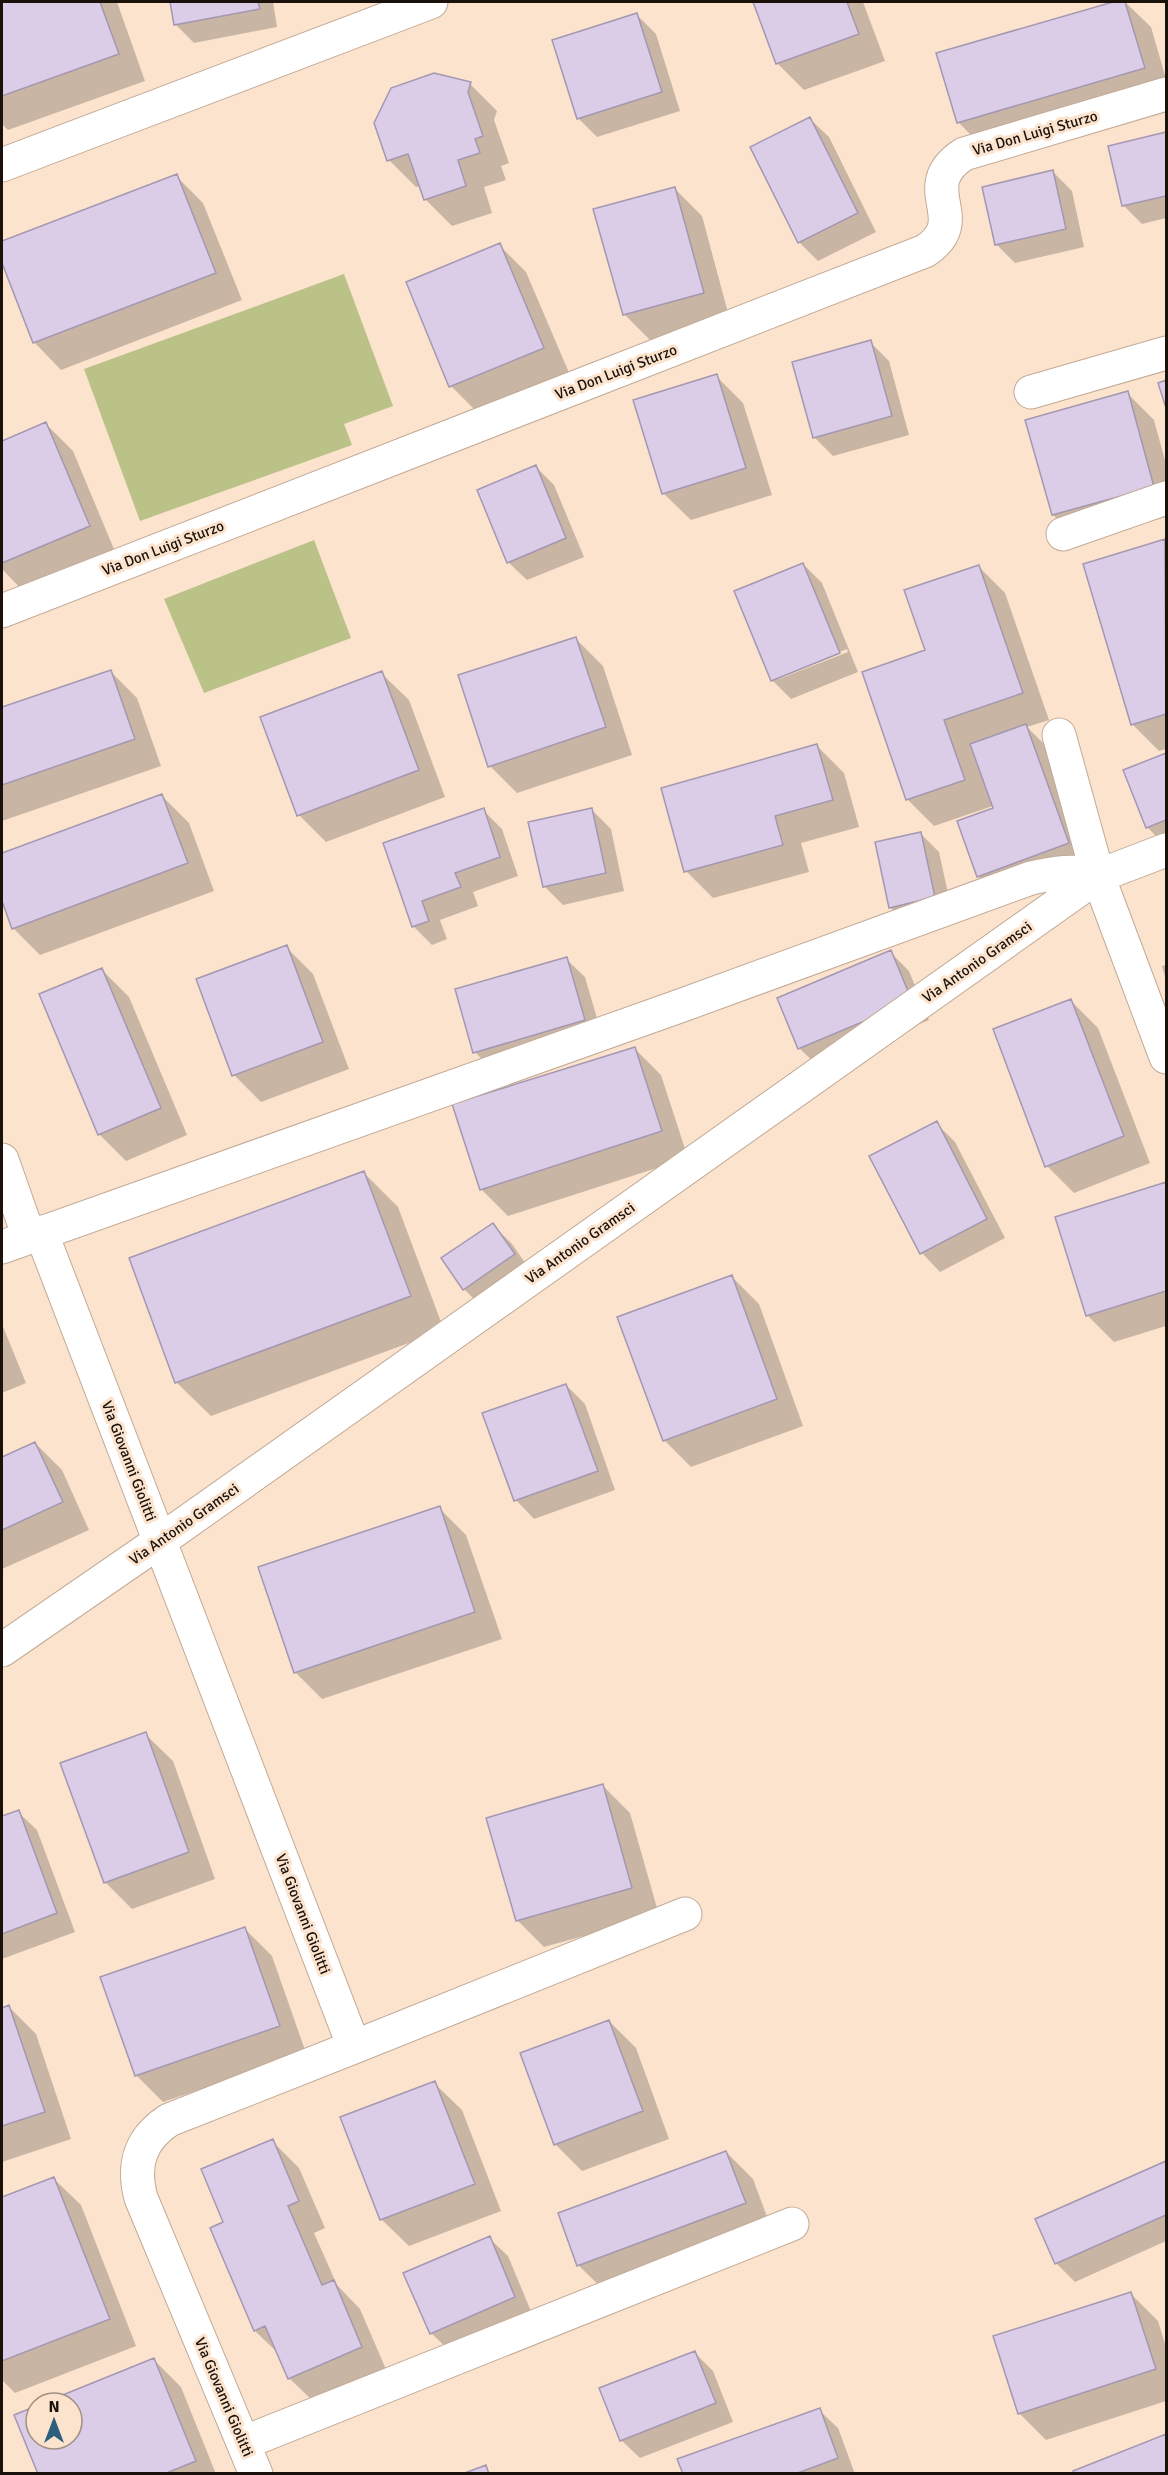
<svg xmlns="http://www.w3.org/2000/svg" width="1168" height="2475" viewBox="0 0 1168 2475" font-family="Signika,sans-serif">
<rect width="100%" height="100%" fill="#fce3ce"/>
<path fill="#bac287" d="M344,274L393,406L344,424L352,445L140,521L84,369Z
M314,540L351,638L204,693L164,599Z"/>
<path fill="#0003" fill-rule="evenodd" d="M2,2H117L145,81L8,130L2,124Z
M171,2H273L277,27L194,43L175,24Z
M755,2H863L885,61L804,90L777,63Z
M1118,2H1125L1151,27L1166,79L985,149L958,122L938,54Z
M637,15L656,34L680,111L597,137L578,118Z
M470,84L497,111L494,120L509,163L501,166L506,180L484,187L492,213L452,226L425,199L421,186L416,187L389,160Z
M810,119L829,137L876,232L818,261L799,242Z
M1166,134V218L1142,224L1123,205L1109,147Z
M1053,172L1072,191L1084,247L1015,263L996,244Z
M176,176L203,203L242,300L61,370L34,342L2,259V243Z
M675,189L702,216L730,320L651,341L624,314Z
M499,245L526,272L570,375L478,413L451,386Z
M870,342L889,361L909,435L833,456L814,437Z
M716,376L743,403L772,495L691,520L663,493Z
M1127,393L1154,420L1166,464V517L1080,542L1053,515L1027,421Z
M46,424L73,451L116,554L24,592L2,569V442Z
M536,467L554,485L584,557L527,580L508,562Z
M1164,541L1166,543V749L1159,751L1132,724Z
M803,564L822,583L858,672L791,699L772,680ZM847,649L848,652L779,679V676Z
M978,566L1005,593L1049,720L1027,727L1053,753L1095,870L1005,903L978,876L995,809L993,806L934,826L907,799L927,651Z
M576,639L603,666L632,755L517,793L490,766Z
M110,671L137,698L161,766L2,821V708Z
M381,673L409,700L445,797L326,842L299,815Z
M817,746L844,773L859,827L801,843L809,872L713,898L686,871Z
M1166,755V846L1147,827L1125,771Z
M162,796L189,823L214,891L40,955L13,928L2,897V855Z
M483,810L502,829L518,876L473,892L478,906L440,920L447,939L432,945L413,926L385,844Z
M592,810L611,829L624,891L563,905L544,886Z
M920,833L939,852L953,916L909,926L890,907Z
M286,947L313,974L349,1069L261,1102L234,1075L198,979Z
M890,952L909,971L929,1020L818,1066L799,1048Z
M566,959L585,977L603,1039L493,1071L475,1052Z
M1166,965V981L1162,966Z
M102,970L129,997L187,1135L126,1161L99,1134Z
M1071,1001L1098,1028L1150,1163L1074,1193L1047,1166Z
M634,1048L661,1075L688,1158L508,1216L481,1189Z
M936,1123L955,1142L1005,1238L940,1272L922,1253L871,1156Z
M364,1173L398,1207L444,1330L211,1416L176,1382Z
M1166,1184V1326L1114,1342L1087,1315L1057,1218Z
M493,1225L512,1244L532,1273L483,1308L464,1289L443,1259Z
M732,1277L759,1304L803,1426L691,1467L664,1440Z
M2,1324L26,1383L2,1393Z
M566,1385L585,1404L615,1490L534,1519L516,1500Z
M35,1443L62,1470L89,1530L2,1569V1458Z
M439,1508L466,1535L502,1639L322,1699L295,1672Z
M145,1734L173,1761L215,1879L132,1909L105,1882Z
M603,1786L630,1813L659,1915L544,1947L517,1920Z
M18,1812L37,1830L75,1932L2,1959V1818Z
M245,1929L272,1956L306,2053L163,2102L136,2075Z
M9,2007L36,2034L71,2139L2,2162V2009Z
M609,2021L636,2048L669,2139L582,2171L555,2144Z
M434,2083L462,2110L501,2211L409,2246L381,2219Z
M272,2141L299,2168L325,2228L314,2233L337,2285L360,2309L388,2374L317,2405L289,2378L279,2354L255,2331L212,2229L225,2223Z
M726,2152L753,2179L772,2230L606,2292L578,2265Z
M1166,2163V2241L1075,2282L1056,2263L1037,2219Z
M53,2178L81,2205L136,2346L15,2393L2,2380V2198Z
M489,2238L508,2256L533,2316L450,2351L431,2333Z
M1131,2294L1158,2321L1166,2347V2401L1046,2440L1019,2413Z
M695,2353L713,2371L733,2422L640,2458L621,2440Z
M154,2360L181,2387L216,2474H40L16,2415L36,2407V2439H72V2403H47Z
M819,2410L838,2428L855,2474H684Z
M1166,2436V2474H1075V2472Z"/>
<path fill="#dbcde8" stroke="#a497b0" stroke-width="1.5" d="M2,2H100L119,54L2,96Z
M170,2H258L260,9L174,25Z
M753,2H847L859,34L776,64Z
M1113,2H1125L1145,68L957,123L936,53Z
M637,13L662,92L577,119L552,40Z
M434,73L471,82L468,92L483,136L475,139L480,153L458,160L466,186L424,200L408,154L387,161L374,123L391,88Z
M810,117L858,213L798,243L750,147Z
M1166,132V196L1122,206L1108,146Z
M1053,170L1066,229L995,245L982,187Z
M177,174L216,273L33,343L2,263V241Z
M675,187L704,293L623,315L593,209Z
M500,243L544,348L449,387L406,282Z
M871,340L892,416L813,438L792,362Z
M717,374L746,468L662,494L633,400Z
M1166,380V408L1158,383Z
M1128,391L1154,487L1052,515L1025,420Z
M46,422L90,526L2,563V441Z
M536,465L566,538L507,563L477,490Z
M1165,539L1166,714L1131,725L1083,564Z
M803,563L840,653L771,681L734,591Z
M979,565L1023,693L944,720L965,780L906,800L862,672L925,650L904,590Z
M576,637L606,727L488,767L458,675Z
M111,670L135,739L2,785V707Z
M382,671L419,770L297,816L260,717Z
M1026,724L1069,843L977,877L957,821L993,808L970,744Z
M817,744L833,800L775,816L783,845L684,872L661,788Z
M1166,753V820L1146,828L1123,770Z
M162,794L188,863L12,929L2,901V853Z
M484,808L500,857L455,873L461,887L422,901L429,921L412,927L383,843Z
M592,808L606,873L543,887L528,822Z
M921,832L935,897L889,908L875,842Z
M287,945L323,1042L232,1076L196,979Z
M891,950L912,1001L798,1049L777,998Z
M567,957L585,1020L473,1053L455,989Z
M102,968L161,1108L98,1135L39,994Z
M1071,999L1124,1136L1045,1167L993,1029Z
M635,1047L662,1131L480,1190L452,1104Z
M937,1121L987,1219L920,1254L869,1156Z
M364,1171L411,1296L175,1383L129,1258Z
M1166,1182V1291L1086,1316L1055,1217Z
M493,1223L515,1254L463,1290L441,1258Z
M732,1275L777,1399L663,1441L617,1317Z
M566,1384L598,1471L514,1501L482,1413Z
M35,1442L63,1502L2,1530V1457Z
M440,1506L475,1612L294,1673L258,1567Z
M146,1732L189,1852L104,1883L60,1763Z
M603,1784L632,1888L516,1921L486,1818Z
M19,1810L57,1913L2,1934V1816Z
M245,1927L280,2026L135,2076L100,1977Z
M9,2005L45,2112L2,2126V2008Z
M609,2020L643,2111L554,2145L520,2053Z
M435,2081L475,2184L380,2220L340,2117Z
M273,2139L299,2201L288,2206L322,2285L334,2280L362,2347L288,2379L265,2326L254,2331L210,2228L223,2222L201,2169Z
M726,2151L746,2203L577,2266L558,2213Z
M1166,2161V2215L1055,2264L1035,2219Z
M54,2177L110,2319L2,2361V2197Z
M490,2236L515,2297L430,2334L403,2273Z
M1131,2292L1156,2369L1018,2414L993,2336Z
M695,2351L716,2403L620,2441L599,2388Z
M154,2358L196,2461L164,2474H38L14,2415L36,2406V2439H72V2403H43Z
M820,2408L838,2458L795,2474H683L677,2459Z
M1166,2434V2474H1074L1073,2471Z
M486,2465L489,2474H462Z"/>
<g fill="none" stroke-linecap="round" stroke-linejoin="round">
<defs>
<path id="street" d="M2,165L431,2
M1031,392L1166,353
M1063,534L1166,498
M2,611L925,251C974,219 912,188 964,154L1166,94
M1059,735L1098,876L1166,1057
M2,1160L29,1237
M41,1232L354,2047L169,2120C140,2139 132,2165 141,2198L256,2474
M2,1247L677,1007L1031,878C1053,873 1076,869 1098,876
M2,1650L160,1541L1098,876L1166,850
M354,2047L685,1914
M243,2443L792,2224"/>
</defs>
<use href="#street" stroke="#c2aa96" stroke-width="35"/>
<use href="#street" stroke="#fff" stroke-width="33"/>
</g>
<g text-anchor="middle" stroke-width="6" stroke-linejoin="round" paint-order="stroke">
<g font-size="15" fill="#19110a" stroke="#fce3ce">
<text transform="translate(1035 133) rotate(-16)" y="5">Via Don Luigi Sturzo</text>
<text transform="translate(616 372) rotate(-21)" y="5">Via Don Luigi Sturzo</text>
<text transform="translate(163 548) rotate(-21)" y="5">Via Don Luigi Sturzo</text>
<text transform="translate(977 962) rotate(-35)" y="5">Via Antonio Gramsci</text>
<text transform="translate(580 1243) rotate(-35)" y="5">Via Antonio Gramsci</text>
<text transform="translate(129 1461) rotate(69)" y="5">Via Giovanni Giolitti</text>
<text transform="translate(184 1524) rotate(-35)" y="5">Via Antonio Gramsci</text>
<text transform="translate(303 1914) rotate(69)" y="5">Via Giovanni Giolitti</text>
<text transform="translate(224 2397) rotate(67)" y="5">Via Giovanni Giolitti</text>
</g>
</g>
<rect width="1168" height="2475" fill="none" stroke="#19110a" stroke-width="6"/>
<g transform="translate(54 2421)"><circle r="28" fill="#fce3ce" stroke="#a18f80" stroke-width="1.5"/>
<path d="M0-4.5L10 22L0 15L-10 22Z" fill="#2c5f7c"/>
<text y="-9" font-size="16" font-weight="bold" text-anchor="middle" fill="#19110a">N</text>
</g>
</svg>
